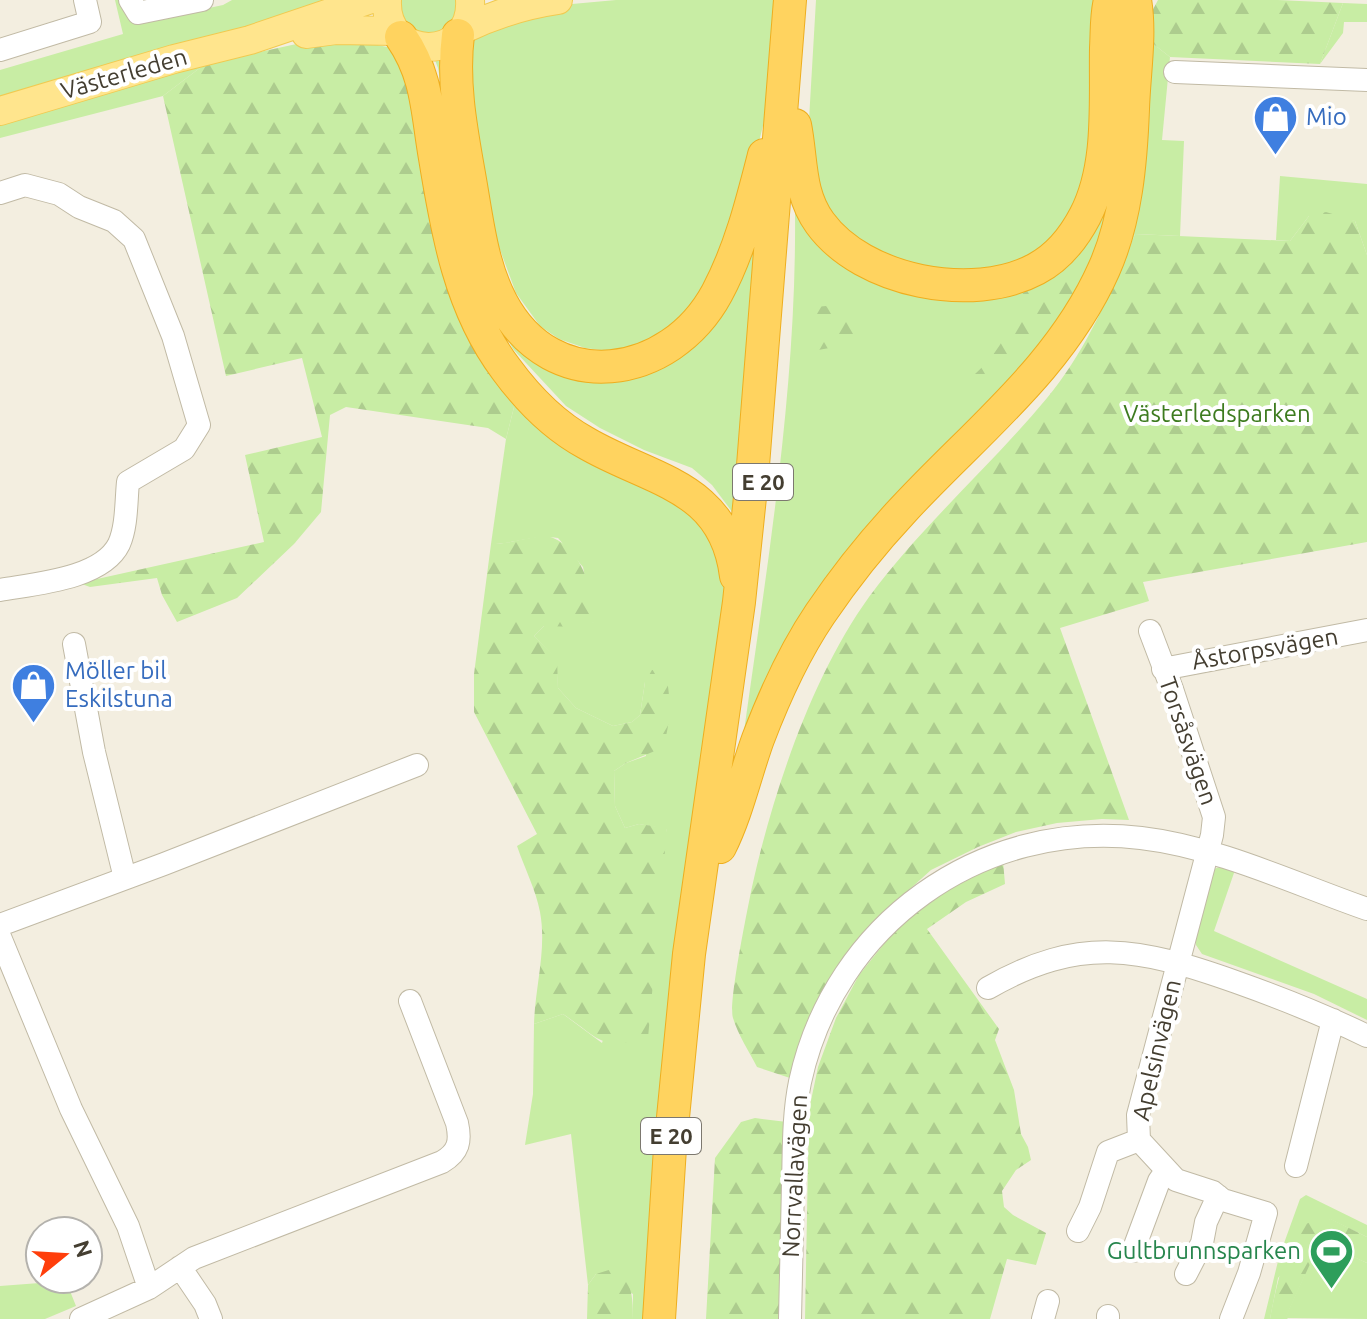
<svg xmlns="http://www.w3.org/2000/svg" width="1367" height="1319" viewBox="0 0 1367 1319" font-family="Ubuntu,sans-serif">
<defs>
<pattern id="forest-firs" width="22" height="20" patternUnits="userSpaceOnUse" patternTransform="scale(2)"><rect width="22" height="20" fill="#c8eda4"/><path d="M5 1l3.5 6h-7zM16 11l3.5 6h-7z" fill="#adcc8e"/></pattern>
</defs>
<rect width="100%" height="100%" fill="#f3eee0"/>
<path fill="#c8eda4" d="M115,0H124L153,20L223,5L232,0H344L0,97V70L123,34Z
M400,0H458C455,50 396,43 400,0Z
M616,0H778L770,97L746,195L729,242L691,310L656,336L631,346L608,351L585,348L559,339L540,326L516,293L495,236L466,72L471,41L480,30L550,6Z
M816,0H1094L1092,167L1055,240L1009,266L963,270L935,268L881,257L838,229L811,177L807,154Z
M1343,3L1367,4V22H1344L1343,33L1320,64Z
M1147,39L1170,57L1162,140L1184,141L1180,236L1135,234L1116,280Z
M445,51L513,329L638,371L761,219L736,517L712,485L692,468L644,450L600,428L566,406L513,349L492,310L466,231L438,68L433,55Z
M205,64L163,96L0,138V123Z
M1122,149L1099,248L1043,348L889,507L738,775C763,589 797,400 795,212L820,245L1021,285Z
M1280,176L1367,184V255L1355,221L1309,216L1290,241L1276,240Z
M515,403L682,501L717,539L727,595L650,1319H633V1294L596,1274L588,1285L571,1134L525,1145L533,1094L534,1024L563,1014L602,1043L667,829L639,824L625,828L615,806L614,771L626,763L646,756L645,682L640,715L632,722L613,726L576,708L558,688L556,658L534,636L544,626L594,622L583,567L558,538C535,534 514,544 491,544L506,439Z
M1225,865L1235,870L1214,931L1367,999V1020L1314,994L1202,954L1196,945L1195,934L1214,869Z
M1306,1195L1367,1225V1237L1330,1219L1278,1278L1270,1319H1264L1279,1257L1300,1199Z
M1320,1241L1367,1263V1319L1285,1318Z
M66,1281L76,1306L45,1319H0V1286Z"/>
<path fill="url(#forest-firs)" d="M1158,0H1278L1343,3L1320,64L1170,57L1147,39L1150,15Z
M333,36L402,50L515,403L506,439L488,428L346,407L330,415L321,512L294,544L237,598L177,622L162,595L157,578L90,587L79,583L264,542L245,455L322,437L302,358L226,376L163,96L205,64Z
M1326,212L1355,221L1367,255V542L1143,582L1149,601L1060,628L1129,820L1102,819L1057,823L1016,832L978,847L931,870L880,916L835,971L793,1079L757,1067C749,1051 738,1035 733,1018C728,1004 748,907 752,887C773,792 812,676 869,597C922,525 990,467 1047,398C1087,350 1111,291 1135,234L1290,241L1309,216Z
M1074,267L1079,275C1069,326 1017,370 976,395L969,394L968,380C985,366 998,351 1007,332C1013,320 1015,301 1024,292C1036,281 1059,277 1074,267Z
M826,306L856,326L858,338L841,346L818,350C804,335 814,325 815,307Z
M546,536C580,542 594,591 595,622L578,627L544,626L534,636L557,658L558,688L576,708L613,726L632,722L640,715L645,682L652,670H664C672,692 671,728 662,748L626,763L614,771L615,806L625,828L639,824L667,828L648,1038C598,1050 602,1040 563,1014L534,1024C535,987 547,949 540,912C536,890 524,867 517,846L537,834L474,712V674L491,544C510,544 527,537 546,536Z
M1003,861L1005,884L966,902L927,929L999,1029L995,1040L1014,1090L1021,1134L1028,1147L1031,1160L1016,1170L1002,1191L1004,1207L1013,1215L1046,1233L1036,1265L1007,1259L990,1319H805L809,1110L818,1067L836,1018L859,975L896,929L934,895Z
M755,1118L787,1122L783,1319H706L715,1158L741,1122Z
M1331,1219L1367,1237V1263L1320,1242L1286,1317L1288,1319H1270C1274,1296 1285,1244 1301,1228C1309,1220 1320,1220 1331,1219Z
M612,1269C633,1276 633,1301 633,1319H587L588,1285L596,1274Z"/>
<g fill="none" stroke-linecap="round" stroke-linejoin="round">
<defs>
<path id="minor" d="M130,0L138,13L202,0
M0,50L90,22L85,0
M1175,72L1367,80
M0,193L25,185L59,194L79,207L114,221L134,239L173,336L199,425L184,449L128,482C126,502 127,526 119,544C102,579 34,584 0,590
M74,644L94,752L125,878
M1163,669L1367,630
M0,925L164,864L417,765
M0,937L71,1109L128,1226L149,1288
M988,988C1080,935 1140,948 1236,982C1281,998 1324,1015 1367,1036
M1139,1140L1138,1115L1212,835L1214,817L1172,689L1150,631
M1139,1140L1176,1180L1213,1192L1223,1200L1266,1213L1249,1273L1231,1319
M1296,1166L1333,1020
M1078,1231L1090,1207L1108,1152L1139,1140
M1133,1251L1159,1181L1166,1171
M180,1267L205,1304L211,1319
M1186,1274L1202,1243L1206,1222L1218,1196
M81,1319L149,1288L194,1258L442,1162C459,1152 461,1141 457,1123L410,1001
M790,1319C791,1274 792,1230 793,1185C794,1151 793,1116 800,1082C834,924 981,819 1141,838C1218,847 1295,884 1367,909
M1043,1319L1048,1301
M1108,1319V1316"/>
<path id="major" d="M387,0C384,63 474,62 470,0
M464,29C495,14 524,5 558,0
M306,34L336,30L395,31
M0,111L174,59L250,40L368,0"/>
<path id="highway" d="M458,35C452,81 461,129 469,174C477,218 481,264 502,303C553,398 670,380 717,293C740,250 752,202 764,155
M401,37C428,76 427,113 435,158C447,232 460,308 506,369C528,399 553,425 586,443C651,481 725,485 736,576
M795,125C802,159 798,193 820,223C863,282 973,303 1036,269C1057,258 1074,237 1085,216C1111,166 1105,103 1106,48C1107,32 1106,16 1110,0
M720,847C737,813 745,775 758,739C774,697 795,651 820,614C845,577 873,542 903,510C975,432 1060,368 1104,269C1126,220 1131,162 1133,109C1134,74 1141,34 1135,0
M659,1319L670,1148L689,954L739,602L752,478L790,0"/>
</defs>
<use href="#minor" stroke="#c1baa5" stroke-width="24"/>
<use href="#major" stroke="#f1ca51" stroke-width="30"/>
<use href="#highway" stroke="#eeae1f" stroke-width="34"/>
<use href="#minor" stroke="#fff" stroke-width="22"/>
<use href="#major" stroke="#ffe58d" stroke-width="28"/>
<use href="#highway" stroke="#ffd35f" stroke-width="32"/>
</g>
<defs>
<symbol id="shop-pin" viewBox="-11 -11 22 30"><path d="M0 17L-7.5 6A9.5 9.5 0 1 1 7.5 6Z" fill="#3f7fe0" stroke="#fff"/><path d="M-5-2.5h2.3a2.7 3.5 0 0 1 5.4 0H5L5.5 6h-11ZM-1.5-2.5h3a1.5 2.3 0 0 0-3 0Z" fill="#fff"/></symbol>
<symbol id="stadium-pin" viewBox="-11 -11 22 30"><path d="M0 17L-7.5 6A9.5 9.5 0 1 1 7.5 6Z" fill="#2e9e5b" stroke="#fff"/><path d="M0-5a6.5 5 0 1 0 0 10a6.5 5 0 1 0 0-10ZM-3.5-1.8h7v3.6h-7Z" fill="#fff"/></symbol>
</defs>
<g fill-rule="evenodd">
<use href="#shop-pin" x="1250" y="92" width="51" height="69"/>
<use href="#shop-pin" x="8" y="660" width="51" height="69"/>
<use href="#stadium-pin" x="1306" y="1226" width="51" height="69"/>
</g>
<g text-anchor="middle" stroke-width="8" stroke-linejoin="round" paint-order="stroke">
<g fill="#fff" stroke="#7c786f" stroke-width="2">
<rect x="733" y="464" width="60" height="36" rx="6"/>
<rect x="641" y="1118" width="60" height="36" rx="6"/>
</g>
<g font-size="22" font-weight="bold" fill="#443e31">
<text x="763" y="490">E 20</text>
<text x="671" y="1144">E 20</text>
</g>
<g font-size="24" fill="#443e31" stroke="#fff">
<text transform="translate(124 74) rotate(-16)" y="8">Västerleden</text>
<text transform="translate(1265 649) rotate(-10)" y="8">Åstorpsvägen</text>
<text transform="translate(1188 741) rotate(71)" y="8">Torsåsvägen</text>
<text transform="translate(1157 1050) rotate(-77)" y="8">Apelsinvägen</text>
<text transform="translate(795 1176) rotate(-87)" y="8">Norrvallavägen</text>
</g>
<g font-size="24" fill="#366cbe" stroke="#fff" text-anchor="start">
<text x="1306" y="125">Mio</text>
<text x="65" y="679">Möller bil<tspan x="65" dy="28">Eskilstuna</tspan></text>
</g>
<g font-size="24" fill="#3d7b1f" stroke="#fff">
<text x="1217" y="422">Västerledsparken</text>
</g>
<g font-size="24" fill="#27864d" stroke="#fff" text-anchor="end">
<text x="1301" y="1259">Gultbrunnsparken</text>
</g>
</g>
<g transform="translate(64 1255) rotate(72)"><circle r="38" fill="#ffffff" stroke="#b4b2ad" stroke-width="2"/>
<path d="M0-6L14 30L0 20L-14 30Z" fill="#ff3e0b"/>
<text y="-12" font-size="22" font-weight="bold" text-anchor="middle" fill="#443e31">N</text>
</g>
</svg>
